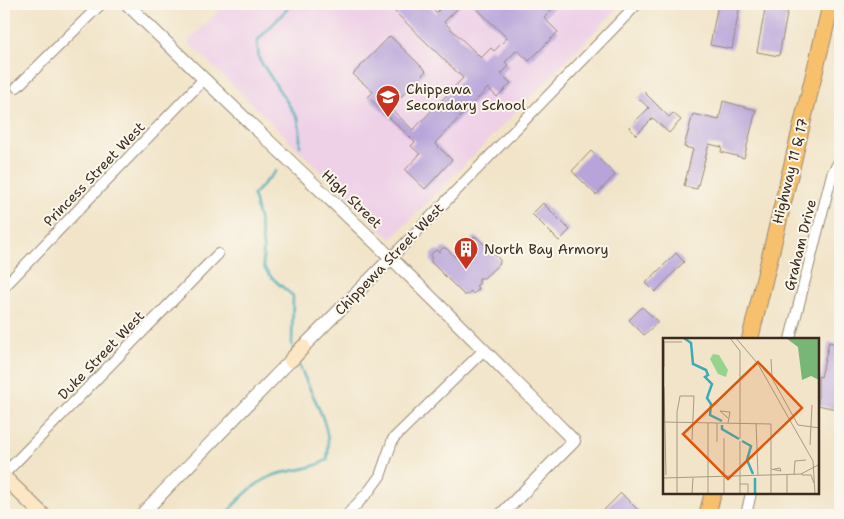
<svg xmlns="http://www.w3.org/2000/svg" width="844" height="519" viewBox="0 0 844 519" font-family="'Shantell Sans',sans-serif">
<rect width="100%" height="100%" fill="#fbf7ec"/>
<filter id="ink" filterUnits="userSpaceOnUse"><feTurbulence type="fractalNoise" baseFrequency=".02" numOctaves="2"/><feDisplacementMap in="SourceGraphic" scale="10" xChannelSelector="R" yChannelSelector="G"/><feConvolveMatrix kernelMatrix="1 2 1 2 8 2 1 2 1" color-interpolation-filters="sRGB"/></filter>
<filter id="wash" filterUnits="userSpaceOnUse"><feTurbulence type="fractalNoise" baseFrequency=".0096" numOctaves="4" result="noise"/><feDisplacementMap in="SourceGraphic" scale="20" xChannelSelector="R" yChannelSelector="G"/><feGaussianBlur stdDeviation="1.12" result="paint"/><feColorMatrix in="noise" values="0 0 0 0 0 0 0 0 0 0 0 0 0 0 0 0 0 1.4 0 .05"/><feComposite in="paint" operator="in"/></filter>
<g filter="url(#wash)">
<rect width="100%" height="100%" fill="#f1e4c8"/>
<path fill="#eed0e7" d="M225,4H622L391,239L188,42Z"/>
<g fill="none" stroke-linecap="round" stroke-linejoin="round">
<path stroke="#3bacb5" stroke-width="2.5" d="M292,4L257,41L259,59L298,119L300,132V146
M276,171L253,195C258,211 261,228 263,245C264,253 261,262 265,269C272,280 283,287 293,296L292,344L294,351
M225,515C241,497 257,479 281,473C299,469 311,469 327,460C334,423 309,394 298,361"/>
</g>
<g id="blocks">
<path fill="#b8a4da" d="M398,4H427L436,13L445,4H462L444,22L481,58L491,48L494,51L507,38L472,4H549L553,8L544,18L558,32L529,61L517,50L505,62L509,66L501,74L511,83L497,97L488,88L435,143L452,160L425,189L405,170L420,154L411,146L415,142L368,97L373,92L353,74L390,36L426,71L390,108L413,130L463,78L392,9Z
M718,4H740L732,49L710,45Z
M766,4H789L779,56L757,52Z
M644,92L669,117L673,113L681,120L669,133L653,118L636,135L629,127L649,108L638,98Z
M723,101L756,110L744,158L721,152L722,147L709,144L697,189L684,186L693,149L684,147L693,114L719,120Z
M591,151L615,175L596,195L572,171Z
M543,203L570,230L559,241L532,214Z
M474,237H477L500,260V263L484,278H479V284L476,286L479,289L473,294L471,291L467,295H464L431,262V254L436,250L439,252L443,248H446L455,257Z
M676,253L684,262L655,292L646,283Z
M642,307L658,322L644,335L629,320Z
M829,342L840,345V376L838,387L840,388V410L818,405V376L821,377Z
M621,493L643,515H599Z"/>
</g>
</g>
<g filter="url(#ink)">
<use href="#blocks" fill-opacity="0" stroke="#968773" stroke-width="1"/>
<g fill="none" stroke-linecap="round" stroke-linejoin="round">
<defs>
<path id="minor" d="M17,87L101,4
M391,258L637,4
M4,287L204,79
M790,339L832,174L840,160
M4,474L218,254
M347,515L369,491L380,476L393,439L484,350
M746,515L751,493"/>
<path id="tertiary" d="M127,4C213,89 302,172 389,256C452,317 513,379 574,441L501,515
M303,347L391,258
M141,515L291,360"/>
<path id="secondary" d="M291,360L303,347
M4,477L43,515"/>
<path id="trunk" d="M750,339L831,4
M707,515L713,493"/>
</defs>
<use href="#minor" stroke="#968773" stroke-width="12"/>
<use href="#tertiary" stroke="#968773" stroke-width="14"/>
<use href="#secondary" stroke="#968773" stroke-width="16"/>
<use href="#trunk" stroke="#968773" stroke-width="18"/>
<use href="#minor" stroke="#fff" stroke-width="10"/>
<use href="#tertiary" stroke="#fff" stroke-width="12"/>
<use href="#secondary" stroke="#fce6c4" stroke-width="14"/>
<use href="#trunk" stroke="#f7c06c" stroke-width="16"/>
</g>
</g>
<defs>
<symbol id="school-pin" viewBox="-11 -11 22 30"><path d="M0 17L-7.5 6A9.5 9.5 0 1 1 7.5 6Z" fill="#c8321e" stroke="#fbf7ec"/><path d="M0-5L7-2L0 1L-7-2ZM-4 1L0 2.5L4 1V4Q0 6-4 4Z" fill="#fff"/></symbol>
<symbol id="building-pin" viewBox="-11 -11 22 30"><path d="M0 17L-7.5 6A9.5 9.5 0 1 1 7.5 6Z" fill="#c8321e" stroke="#fbf7ec"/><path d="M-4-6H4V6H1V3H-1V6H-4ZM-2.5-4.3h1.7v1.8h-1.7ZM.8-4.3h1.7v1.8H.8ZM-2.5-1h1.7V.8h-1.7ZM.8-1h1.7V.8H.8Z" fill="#fff"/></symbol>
</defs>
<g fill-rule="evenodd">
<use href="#school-pin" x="374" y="83" width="28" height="38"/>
<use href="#building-pin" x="452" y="235" width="28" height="38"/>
</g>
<g text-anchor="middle" stroke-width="4" stroke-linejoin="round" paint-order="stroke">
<g font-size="14" fill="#3b2a1e" stroke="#fbf7ec" text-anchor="start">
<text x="406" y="94">Chippewa<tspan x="406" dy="16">Secondary School</tspan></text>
<text x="484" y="254">North Bay Armory</text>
</g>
<g font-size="14" fill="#3b2a1e" stroke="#fbf7ec">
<text transform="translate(790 171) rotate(-76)" y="5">Highway 11 &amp; 17</text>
<text transform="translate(94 174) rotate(-46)" y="5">Princess Street West</text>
<text transform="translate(352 199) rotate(44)" y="5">High Street</text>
<text transform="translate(800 245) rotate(-76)" y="5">Graham Drive</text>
<text transform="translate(389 259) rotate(-46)" y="5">Chippewa Street West</text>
<text transform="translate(101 355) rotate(-46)" y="5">Duke Street West</text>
</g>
</g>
<g transform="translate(663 338)">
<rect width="156" height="156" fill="#f1e4c8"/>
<path d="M50,16L56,17L65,32L63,39L55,36L47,21Z" fill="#94d48b"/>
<path d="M123,0H156V42L148,38L139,42L135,9Z" fill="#77b677"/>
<path fill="none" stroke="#3bacb5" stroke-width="2.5" d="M21,0L28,5L30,26L43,32L45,37L42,39L49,46L44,60L48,66L47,77L59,83M59,87V91L76,101M79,103L88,108L84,122L90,136M92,140V156"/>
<path fill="none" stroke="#a89a84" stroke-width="1" d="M67,0L77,13V101M73,0L95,26L150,123L152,156M1,4V29M1,4H19M108,21L109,40L135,87L157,90M1,49L3,137M65,80L57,73L67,74L65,85M0,84L108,86V156M45,85V156M93,85L95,137M77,103V156M54,104V85M147,107L149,67M108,131L118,133L117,130L111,131M138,136L157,126M124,137V156M131,137L132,123L143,122M139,137H148L151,145M0,140L140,136M77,146H85V156M14,156V74L17,58H31L29,102M29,156L30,140M61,156V100"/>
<path fill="#df570d" fill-opacity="0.15" stroke="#df570d" stroke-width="2.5" d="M95,24L139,70L65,141L20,96Z"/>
<rect width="156" height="156" fill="none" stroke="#3b2a1e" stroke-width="2.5"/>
</g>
<rect width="844" height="519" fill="none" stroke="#fbf7ec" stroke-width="20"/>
</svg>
